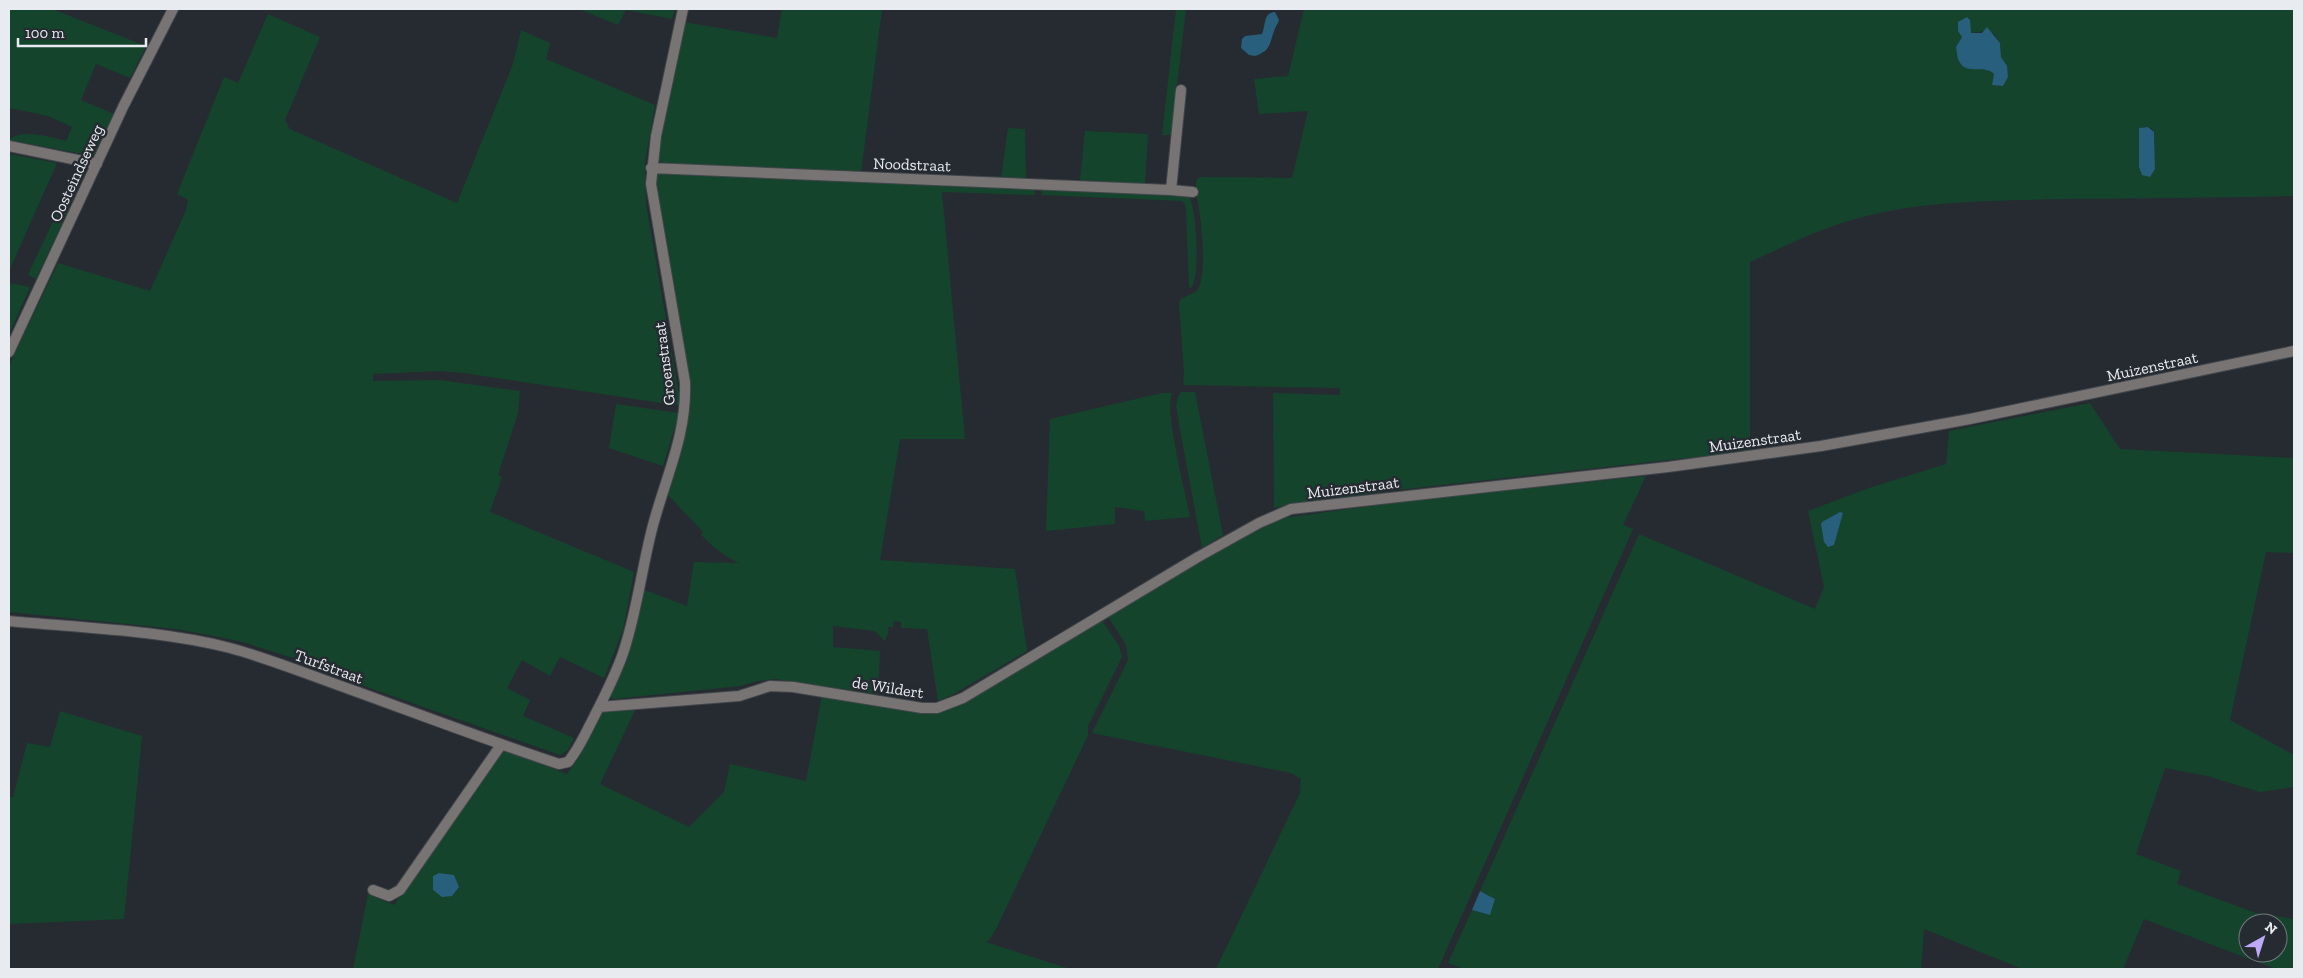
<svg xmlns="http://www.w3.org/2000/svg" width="2303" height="978" viewBox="0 0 2303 978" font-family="'Zilla Slab',serif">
<rect width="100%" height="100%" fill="#262b31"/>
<path fill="#14442c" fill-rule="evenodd" d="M9,9H52L146,46L130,78L96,64L81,100L114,114L94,156L9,140C22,128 50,137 66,141L72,127L48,116L9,108Z
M579,9H675L672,19L626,10L618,25Z
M782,9H882L861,173L667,164L657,160L663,119L684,22L777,38Z
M1176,9H1186L1171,135H1162Z
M1304,9H2294V196C2216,198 2137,198 2059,199C1991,201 1922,200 1855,219C1819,229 1785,246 1750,262V451L1397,490L1274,508L1273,393L1340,395V388L1183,385L1184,372L1179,303L1181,299L1197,291C1207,276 1202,228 1199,210C1198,199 1194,191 1197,179L1201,177L1292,178L1308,111L1259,114L1254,79L1288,76ZM1958,29L1971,33L1985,31L1994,34L2000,43L2001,57L2004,62L2008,77L2003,86L1992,85L1994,74C1984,64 1969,73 1959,62L1958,44L1962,37ZM2144,127L2151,128L2154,132L2155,169L2142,175L2139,167V128Z
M268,14L320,37L285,120L290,129L457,203L513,64L521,30L550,43L546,59L655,105L645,162L646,204L681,406L463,373L440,371L373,374V381L440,380L520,391L518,413L498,475L502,477L490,512L634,572L623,630L604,678L560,657L550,676L522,660L507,688L530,700L523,716L574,738L568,750L560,755L333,675L293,658L239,641L177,629L9,612V366L58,263L150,291L186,210L188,200L177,194L224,77L238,83Z
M1008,128L1025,129L1026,180L1001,179Z
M1085,131L1148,134L1145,184L1080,180Z
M9,154L57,163L9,271Z
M79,165L85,167L87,170L36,279L28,275Z
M656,171L1035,187V195L942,192L965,439H900L880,560L1015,569L1027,651L952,695L938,701L927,629L901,628V622L894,621L893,627H887L889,630L885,641L874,631L833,626V647L880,651L878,694L775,679L757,681L741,686L613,699L608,696L642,589L687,606L694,562L739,563C724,556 713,547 701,535L703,532L667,494C678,460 690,427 690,391L656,192Z
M1041,187L1188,194C1197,206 1200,274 1192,287L1189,288L1186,210L1185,204L1182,201L1042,195Z
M9,283L30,287L9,334Z
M1181,392H1195L1223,535L1202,548L1180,430L1176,405L1178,397Z
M1162,393H1172C1164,411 1186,494 1190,517L1145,521L1144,511L1115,507V524L1046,531L1050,419Z
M2090,403L2120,449L2294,458V553L2266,552L2230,720L2294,755V787L2260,792L2207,776L2165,768L2136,854L2181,871L2177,884L2256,913L2294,919V969H2276L2144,919L2123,969H2022L1924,929L1921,969H1464L1448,963L1472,910L1489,915L1495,899L1480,891L1639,534L1815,609L1824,587L1808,511L1869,488L1946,464L1949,431ZM2248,923H2278V953H2248Z
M616,404L679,413L663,466L609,448Z
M1646,476L1623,525L1633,529L1438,969H1216L1300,793L1301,779L1291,773L1276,770L1092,733L1128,660L1126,645L1107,615L1265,525L1283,518L1407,501Z
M1101,619L1119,646L1122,657L1088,726V735L997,927L990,939L986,942L1070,969H353L368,894L394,905L504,750L567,774L580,756L600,710L636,708L600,784L689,827L724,792L730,764L806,781L822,695L935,711Z
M60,711L142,736L124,919L9,924V797H13L27,743L50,747Z"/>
<path fill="#275f7c" d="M1275,12L1279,20C1278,24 1275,27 1274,31C1269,45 1271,50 1255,56L1249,55L1241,48L1242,39L1245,36L1262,34C1266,25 1263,13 1275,12Z
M1967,17L1970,20L1971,33H1982L1987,27L2000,43L2001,57L2007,66L2008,77L2003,86L1992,85L1994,74C1984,64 1968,75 1960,63C1957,59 1957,52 1956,47L1962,37L1958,31V22Z
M2148,127L2154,132L2155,169L2150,177L2142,175L2139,167V128Z
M1840,512L1843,513L1834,545L1828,547L1824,542L1821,524L1822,522Z
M439,873L454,875L459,887L452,896L442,897L433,890V876Z
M1480,891L1495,899L1490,915L1472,910Z"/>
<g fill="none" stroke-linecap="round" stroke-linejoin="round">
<defs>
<path id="minor" d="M9,146L97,164
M651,168L1171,190L1193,192
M1171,190L1181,90
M9,352L123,107L173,9
M9,621C82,628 159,630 230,648C271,659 312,676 352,690C421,715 489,741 559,764L568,762C579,749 586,732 594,717C605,695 618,671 625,647C637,609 642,568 652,529C665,478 687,436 685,382L651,184L656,136L683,9
M599,707L739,696L770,686L793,687L922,708H937L963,698L1198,557L1259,523L1291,509L1668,467L1821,446L1970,419L2294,351
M373,890L389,896L400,890L501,745"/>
</defs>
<use href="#minor" stroke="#41464c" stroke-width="12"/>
<use href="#minor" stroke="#797474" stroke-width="10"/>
</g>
<g text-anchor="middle" stroke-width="5" stroke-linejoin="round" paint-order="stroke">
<g font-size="16" fill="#e8ebef" stroke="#262b31">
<text transform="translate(912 164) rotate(2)" y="6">Noodstraat</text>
<text transform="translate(76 173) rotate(-65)" y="6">Oosteindseweg</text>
<text transform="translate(664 364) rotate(-97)" y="6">Groenstraat</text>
<text transform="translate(2152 366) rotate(-12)" y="6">Muizenstraat</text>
<text transform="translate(1755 440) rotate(-8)" y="6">Muizenstraat</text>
<text transform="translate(1353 487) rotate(-7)" y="6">Muizenstraat</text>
<text transform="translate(329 666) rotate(20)" y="6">Turfstraat</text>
<text transform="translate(888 687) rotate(9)" y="6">de Wildert</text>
</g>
</g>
<rect width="2303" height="978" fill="none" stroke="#e8ebef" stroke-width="20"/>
<g transform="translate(2263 938) rotate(39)"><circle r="24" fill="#262b31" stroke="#74787d"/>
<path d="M0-4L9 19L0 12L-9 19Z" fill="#bda9f5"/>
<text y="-8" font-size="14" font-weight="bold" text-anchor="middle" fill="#e8ebef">N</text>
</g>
<path d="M18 38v8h128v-8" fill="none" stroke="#e8ebef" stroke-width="2.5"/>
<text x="25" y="38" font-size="15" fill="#e8ebef" stroke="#262b31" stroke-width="4" paint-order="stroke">100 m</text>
</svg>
